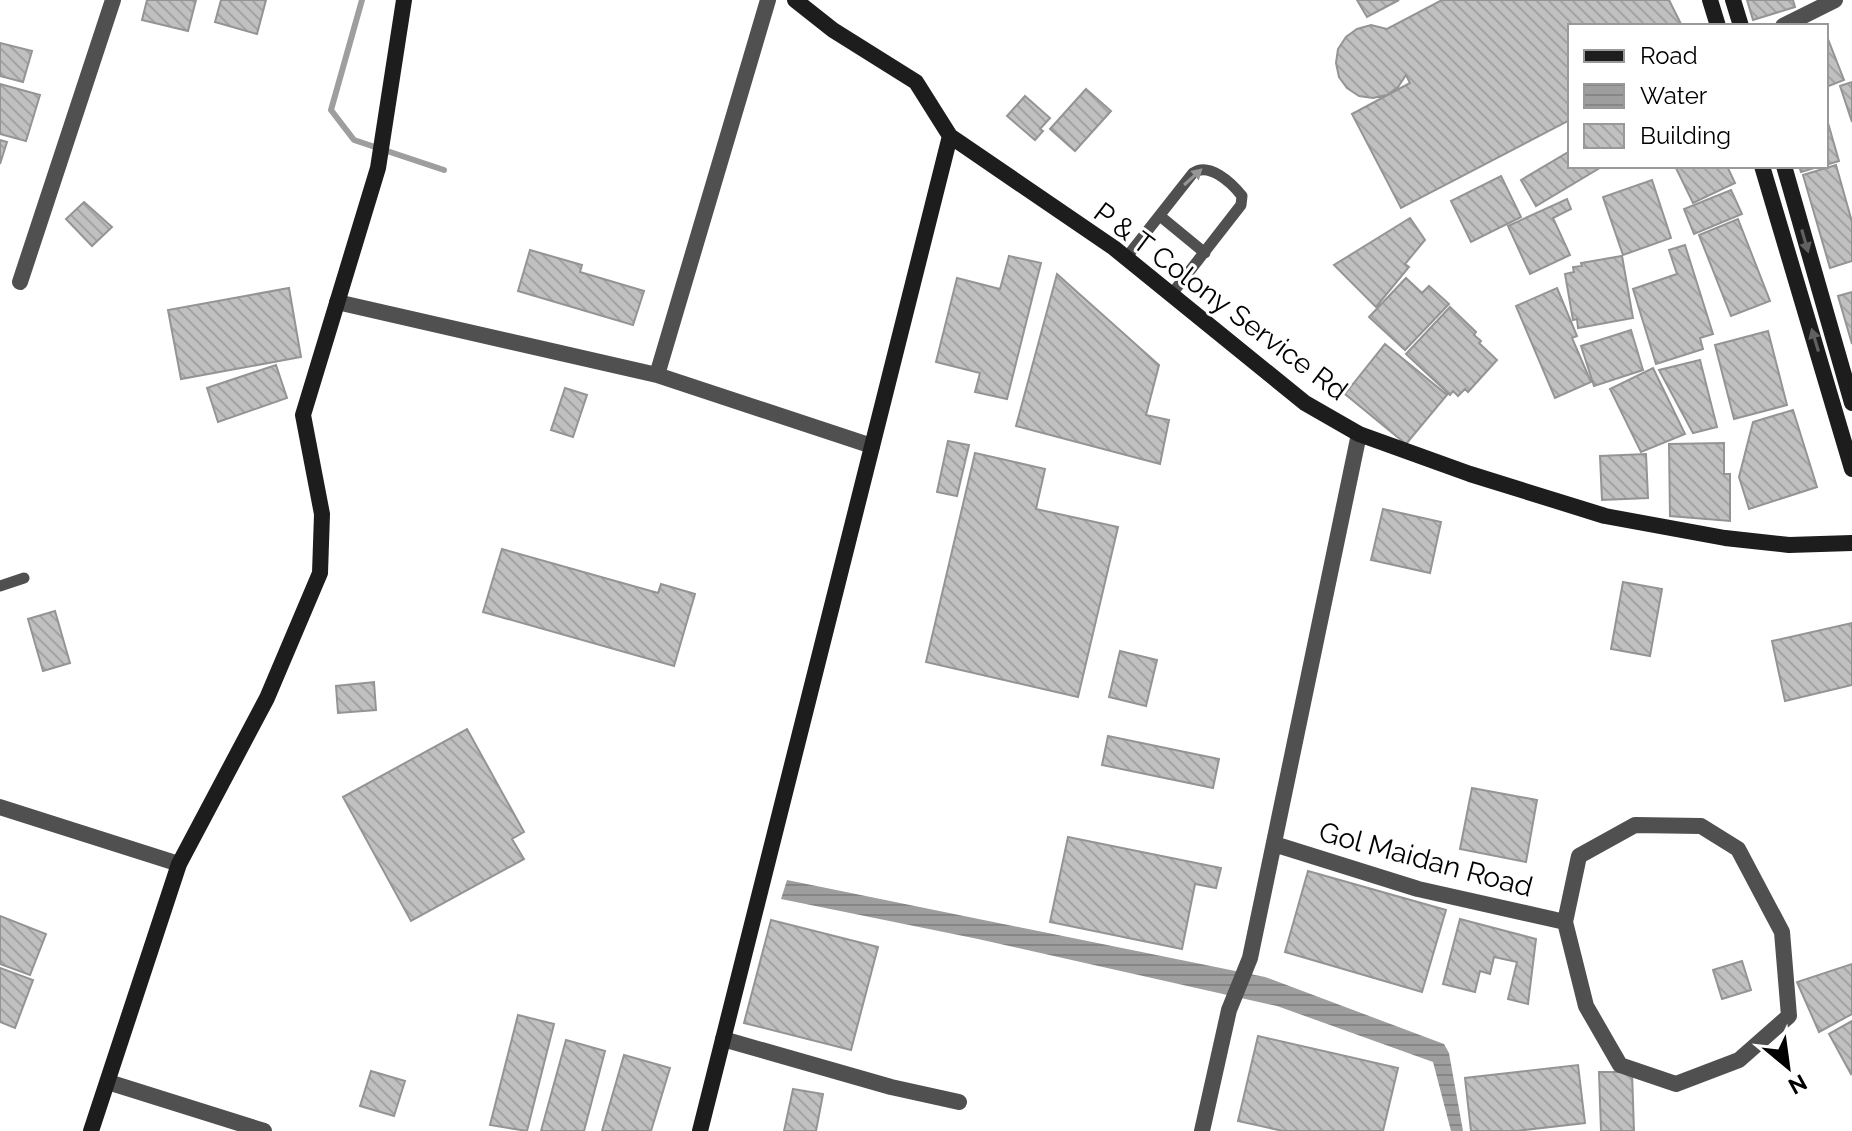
<svg xmlns="http://www.w3.org/2000/svg" width="1852" height="1131" viewBox="0 0 1852 1131" font-family="Raleway,sans-serif">
<defs>
<pattern id="water-rules" width="6" height="5" patternUnits="userSpaceOnUse" patternTransform="scale(2)"><rect width="6" height="5" fill="#9e9e9e"/><path d="M0 2.5h6" fill="none" stroke="#868686"/></pattern>
<pattern id="building-back-hatch" width="6" height="6" patternUnits="userSpaceOnUse" patternTransform="scale(2)"><rect width="6" height="6" fill="#c0c0c0"/><path d="M-1 5l2 2M0 0l6 6M5-1l2 2" fill="none" stroke="#a3a3a3"/></pattern>
</defs>
<rect width="100%" height="100%" fill="#fff"/>
<path fill="url(#water-rules)" d="M787,880L1265,977L1444,1044L1449,1053L1463,1131H1451L1433,1062L1277,1006L978,939L781,899Z"/>
<g fill="none" stroke-linecap="round" stroke-linejoin="round">
<path stroke="#9e9e9e" stroke-width="6" d="M362,0L331,110L354,140L444,170"/>
</g>
<path fill="url(#building-back-hatch)" stroke="#949494" stroke-width="2" d="M147,0H196L188,31L142,20Z
M221,0H266L257,34L215,22Z
M1357,0H1399L1367,17Z
M1442,0H1669L1682,26H1570V120L1401,208L1352,114L1410,83L1406,75L1398,87L1387,95L1373,98L1359,96L1347,88L1339,77L1336,63L1338,49L1346,37L1357,29L1371,25L1387,29Z
M1747,0H1793L1795,7L1753,20Z
M1826,34L1844,80L1826,87Z
M0,43L32,51L23,82L0,76Z
M1852,82V122L1840,86Z
M0,84L40,95L26,141L0,134Z
M1086,89L1111,111L1075,151L1050,129Z
M1025,96L1050,118L1040,129L1043,131L1035,140L1007,116Z
M1826,116L1839,161L1826,165Z
M0,140L7,142L0,164Z
M1570,151V166H1603L1536,206L1521,180Z
M1836,165L1852,222V261L1830,268L1803,175Z
M1675,166H1727L1735,183L1693,203Z
M1799,166H1821L1801,172Z
M1501,176L1521,217L1471,242L1451,201Z
M1652,180L1671,238L1623,255L1603,197Z
M1731,190L1742,214L1694,234L1684,209Z
M1567,199L1571,209L1553,218L1570,255L1530,274L1508,226Z
M84,202L112,227L92,246L66,219Z
M1410,218L1425,240L1405,264L1409,267L1376,307L1334,265Z
M1738,219L1770,301L1731,316L1699,235Z
M1685,245L1713,334L1700,338L1703,349L1656,364L1633,289L1677,274L1669,250Z
M530,250L582,265L580,272L644,291L633,325L518,291Z
M1009,256L1041,263L1007,399L975,392L980,373L936,362L957,278L1000,289Z
M1622,256L1633,318L1578,328L1577,319L1573,320L1565,274L1574,272L1573,267L1582,266L1581,263Z
M1057,274L1159,365L1146,415L1169,420L1160,464L1016,426Z
M1406,278L1422,293L1429,286L1449,304L1405,350L1369,317Z
M289,288L301,357L181,379L168,310Z
M1557,288L1577,336L1572,338L1591,382L1555,398L1516,306Z
M1852,292V344L1838,296Z
M1450,307L1476,332L1474,335L1481,341L1479,343L1497,360L1468,392L1465,389L1458,396L1453,391L1450,395L1406,354Z
M1631,330L1643,370L1594,386L1581,346Z
M1768,331L1787,405L1734,419L1715,345Z
M1385,344L1447,395L1406,444L1345,394Z
M1700,360L1717,427L1693,433L1659,370Z
M276,365L287,398L218,422L207,388Z
M1653,368L1685,434L1641,452L1610,389Z
M565,388L587,395L573,437L551,430Z
M1793,410L1817,487L1749,509L1739,477L1753,422Z
M948,441L969,445L957,496L937,492Z
M1724,443V474H1730V521L1670,516L1669,444Z
M975,453L1045,469L1036,509L1118,527L1078,697L926,662Z
M1646,454L1648,498L1602,500L1600,456Z
M1383,509L1441,522L1430,573L1371,560Z
M502,549L658,593L661,584L695,594L674,666L483,612Z
M1623,582L1662,589L1650,656L1611,649Z
M55,611L70,663L43,671L28,619Z
M1852,623V685L1785,701L1772,641Z
M1120,651L1157,660L1146,706L1109,697Z
M374,682L376,710L338,713L336,686Z
M467,729L524,832L512,839L524,859L411,921L343,797Z
M1108,736L1219,759L1213,788L1102,765Z
M1472,788L1537,800L1526,862L1460,849Z
M1068,837L1221,868L1216,888L1195,884L1182,949L1050,922Z
M1308,871L1446,910L1422,992L1285,952Z
M0,916L46,934L30,975L0,964Z
M1460,919L1536,939L1528,1004L1508,999L1517,962L1494,957L1490,974L1480,971L1475,992L1443,984Z
M771,920L878,947L851,1050L744,1023Z
M1742,961L1751,990L1722,999L1713,970Z
M1852,964V1014L1819,1032L1797,982Z
M0,968L33,980L15,1028L0,1022Z
M518,1015L554,1024L527,1131L490,1125Z
M1852,1021V1073L1851,1074L1829,1034Z
M1258,1036L1398,1068L1383,1131H1283L1238,1121Z
M566,1040L605,1051L584,1131H541Z
M624,1055L670,1068L651,1131H602Z
M1578,1065L1585,1123L1516,1131H1471L1465,1078Z
M371,1071L405,1081L394,1116L360,1106Z
M1599,1072H1632L1634,1131H1601Z
M793,1089L823,1094L816,1131H784Z"/>
<g fill="none" stroke-linecap="round" stroke-linejoin="round">
<path stroke="#505050" stroke-width="11" d="M1160,216L1205,253
M1126,258L1193,173C1209,162 1231,182 1242,196L1241,205L1171,295
M0,586L24,578"/>
<path stroke="#505050" stroke-width="16" d="M768,0L657,375L872,446
M1783,26L1835,0
M20,282L113,0
M337,302L657,375
M0,807L179,864
M1274,844L1418,889L1565,922L1586,1006L1620,1065L1676,1084L1739,1060L1789,1016L1782,932L1738,849L1701,826L1635,825L1579,856L1565,922
M723,1039L891,1087L959,1102
M108,1082L264,1131
M1202,1131L1229,1010L1250,958L1359,434"/>
<path stroke="#1d1d1d" stroke-width="16" d="M795,0L833,30L916,82L950,136L1114,248L1305,403L1359,434L1470,474L1605,516L1725,538L1789,545L1852,543
M1710,0L1718,26
M1733,0L1741,26
M1762,166L1852,469
M1784,166L1852,403
M91,1131L179,864L267,698L320,573L322,514L303,415L378,168L404,0
M700,1131L950,136"/>
</g>
<defs><path id="oneway-solid" d="M-6-.8H1V-3.2L6.5 0L1 3.2V.8H-6Z" transform="scale(2)"/></defs>
<use fill="#969696" href="#oneway-solid" transform="translate(1193 177) rotate(-42)"/>
<g fill="#616161">
<use href="#oneway-solid" transform="translate(1805 241) rotate(74)"/>
<use href="#oneway-solid" transform="translate(1815 340) rotate(-107)"/>
</g>
<g text-anchor="middle" stroke-width="6" stroke-linejoin="round" paint-order="stroke">
<g font-size="28" fill="#000" stroke="#fff">
<text transform="translate(1221 301) rotate(37)" y="10">P &amp; T Colony Service Rd</text>
<text transform="translate(1426 859) rotate(15)" y="10">Gol Maidan Road</text>
</g>
</g>
<rect x="1568" y="24" width="260" height="144" fill="#ffffff" stroke="#999999" stroke-width="2"/>
<rect x="1584" y="50" width="40" height="12" fill="#1d1d1d" stroke="#999999" stroke-width="2"/>
<text x="1640" y="64" font-size="24" fill="#000000">Road</text>
<rect x="1584" y="84" width="40" height="24" fill="url(#water-rules)" stroke="#999999" stroke-width="2"/>
<text x="1640" y="104" font-size="24" fill="#000000">Water</text>
<rect x="1584" y="124" width="40" height="24" fill="url(#building-back-hatch)" stroke="#999999" stroke-width="2"/>
<text x="1640" y="144" font-size="24" fill="#000000">Building</text>
<g transform="translate(1788 1067) rotate(151)" stroke="#ffffff" stroke-width="6" paint-order="stroke">
<path d="M0-6L14 30L0 20L-14 30Z" fill="#000000"/>
<text y="-12" font-size="22" font-weight="bold" text-anchor="middle" fill="#000000">N</text>
</g>
</svg>
